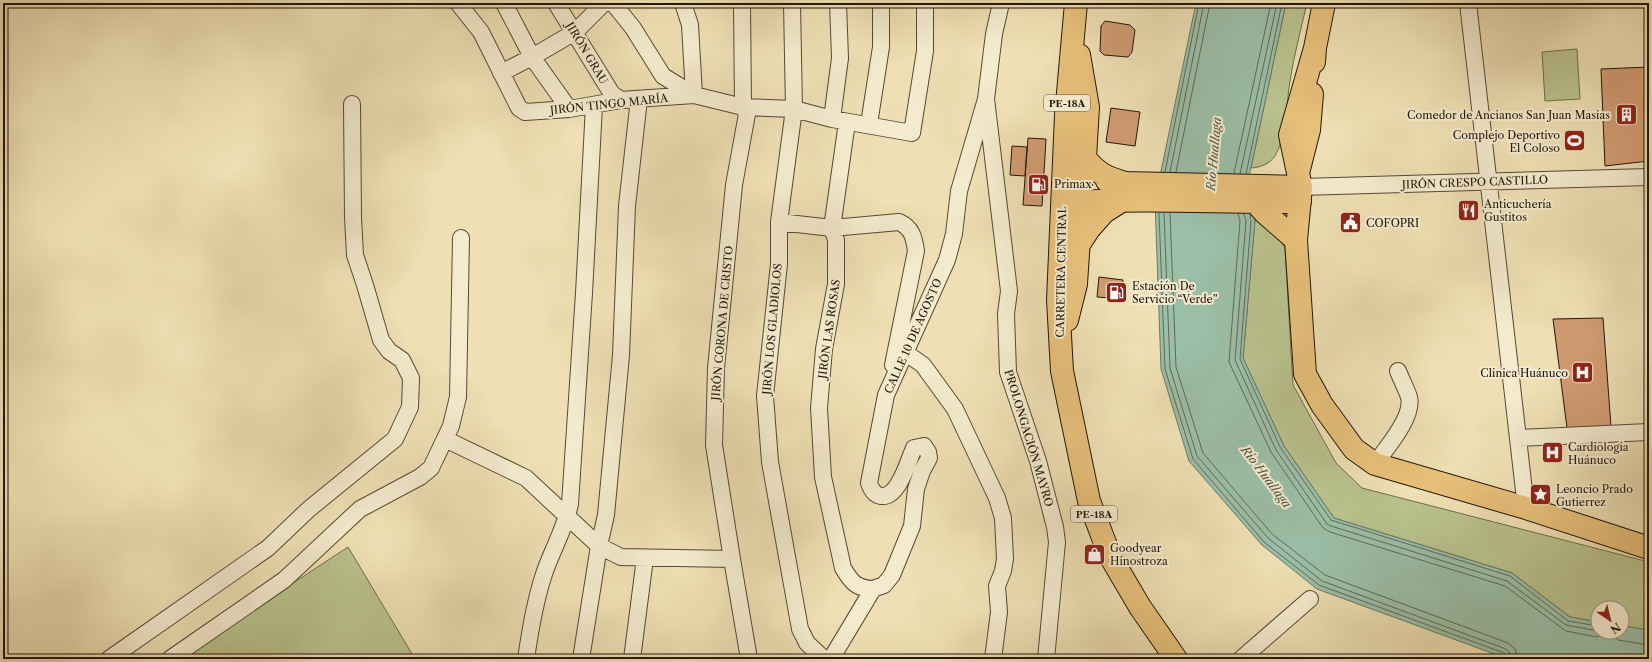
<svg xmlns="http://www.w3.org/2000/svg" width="1652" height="662" viewBox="0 0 1652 662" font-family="'Libre Caslon Text',serif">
<rect width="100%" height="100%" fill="#eee0b4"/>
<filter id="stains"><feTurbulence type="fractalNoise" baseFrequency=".005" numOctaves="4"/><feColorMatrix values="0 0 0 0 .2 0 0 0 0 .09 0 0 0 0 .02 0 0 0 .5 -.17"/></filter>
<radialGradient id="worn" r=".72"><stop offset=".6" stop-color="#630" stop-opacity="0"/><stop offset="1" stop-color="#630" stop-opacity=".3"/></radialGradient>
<path fill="#b9c28d" stroke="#6e6c4c" d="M1286,3H1307C1301,29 1294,55 1290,81C1286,104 1287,136 1275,156C1269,165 1260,167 1251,168Z
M1577,49L1580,99L1545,101L1542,52Z
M1255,220C1273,225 1278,234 1285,249L1293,385L1336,463L1362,488L1649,562V630L1622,626V608H1598V622L1570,617L1512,573L1334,518L1284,446L1243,358Z
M348,547L415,659H178Z"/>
<path fill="#9bbea7" stroke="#6b7a69" d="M1196,3H1286L1247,186L1255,220L1243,358L1284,446L1334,518L1512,573L1570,617L1598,622V632H1622V626L1649,630V659H1508L1317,589L1262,545L1189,461L1161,369L1155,200Z"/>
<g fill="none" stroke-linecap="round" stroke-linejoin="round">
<path stroke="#5e6a59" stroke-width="1" d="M1165,172L1199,3
M1170,172L1204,3
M1176,172L1210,3
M1234,173L1271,3
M1240,174L1277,3
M1246,174L1282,3
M1159,213L1165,369L1193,459L1264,542L1319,585L1504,653L1506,656L1507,659
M1164,213L1170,368L1197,456L1268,538L1322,581L1506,649L1510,653L1512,659
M1170,213L1176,367L1203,453L1272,534L1325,575L1508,643L1515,649L1518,659
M1238,214L1240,221L1229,362L1271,452L1323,528L1330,532L1505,586L1566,631L1597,637L1608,633L1618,640L1649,645
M1244,214L1246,221L1235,360L1276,450L1327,524L1331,526L1507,581L1566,625L1598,631
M1250,214L1251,221L1240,359L1280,447L1331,520L1510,576L1568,621L1598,626"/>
</g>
<path fill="#d19b72" stroke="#22150b" d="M1105,21L1130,25L1135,30L1132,52L1128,57L1104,55L1100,51L1101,26Z
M1649,67V161L1605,166L1601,69Z
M1111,108L1140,112L1135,146L1106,142Z
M1028,138L1046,139L1042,206L1023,205Z
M1012,146L1027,147L1025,176L1010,175Z
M1099,277L1123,280L1122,299L1097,297Z
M1603,318L1611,427L1567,428L1553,319Z"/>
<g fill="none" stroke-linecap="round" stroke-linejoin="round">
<defs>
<path id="street" d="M458,3L481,32L519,108L525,112L569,109L621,100L694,95L743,107L794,109L832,119L912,133L925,51V3
M504,3L532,57L569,109
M556,3L612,94L621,100
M613,3L633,28L663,76L694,95
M683,3L690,25L694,95
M742,3L743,107L747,114L734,185L716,368L714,445L732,559L749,659
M792,3L794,109L779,222V264L765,396L770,462L800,629L807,643L824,659
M1001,3L994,34L986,99L1009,291L1006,314L1008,372L1038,461L1055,527L1057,542L1046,659
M1468,3L1526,508
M501,73L532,57L575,32L604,3
M832,119L840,58L838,3
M847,122L832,228L836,240V284L824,349L819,408L823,477L843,568C852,583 856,588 873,589
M869,124L881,47V3
M1301,187L1649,177
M779,222L832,228L899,222C912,228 914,237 916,251L893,365
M906,353L923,365L955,409L997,498L1003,518L1005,559L1003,571L997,586L999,612L993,659
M1518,438L1649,432
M445,439L526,478L599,546L621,557L732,559
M1375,464C1386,448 1414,417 1409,397C1406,388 1401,379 1398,371
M109,659L268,548L309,509L395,439L410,407L411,378L402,360L389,351L381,340L365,285L355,255L353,217L352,104
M170,659L284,580L360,509L420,477L431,468L451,426L458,397L461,238
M526,659C530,631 535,601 544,574C552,550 565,529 570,504L584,293L594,106
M581,659L599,546L606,515L621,355L627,206L639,99
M632,659L645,558
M831,659L873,589L884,585L892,575L912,526L916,489L922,471L929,458L928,452L924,446L914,448C908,461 899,498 881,496C874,495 871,489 869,483L886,395L947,260L954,234L959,191L986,99
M1241,659L1310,599"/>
<path id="primary" d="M1315,48L1290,135L1301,187L1296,240L1305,374L1322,405L1354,449L1375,464L1526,508L1649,548
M1314,62L1315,48L1324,3
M1299,169L1309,130L1312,94
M1107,181L1125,183L1301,187
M1064,189L1078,202C1152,198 1226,203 1300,202
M1256,203L1265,213L1296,240"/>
<path id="highway" d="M1076,3L1066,115L1058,300L1062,371L1089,501L1110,556L1140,607L1176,659
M1085,158C1098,174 1106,177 1125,183
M1078,246L1089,229L1104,212L1123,200
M1067,320L1076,284L1079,238L1078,202L1085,158L1088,107L1079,55"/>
</defs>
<use href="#street" stroke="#554835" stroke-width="18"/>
<use href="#primary" stroke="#22150b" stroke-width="24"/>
<use href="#highway" stroke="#22150b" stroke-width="24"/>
<use href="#street" stroke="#f4ebce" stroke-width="16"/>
<use href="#primary" stroke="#e7c07a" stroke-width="22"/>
<use href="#highway" stroke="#e7c07a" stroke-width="22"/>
</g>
<defs>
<symbol id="building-square" viewBox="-11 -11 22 22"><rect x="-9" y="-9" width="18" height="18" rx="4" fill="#8f2418" stroke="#f4ebce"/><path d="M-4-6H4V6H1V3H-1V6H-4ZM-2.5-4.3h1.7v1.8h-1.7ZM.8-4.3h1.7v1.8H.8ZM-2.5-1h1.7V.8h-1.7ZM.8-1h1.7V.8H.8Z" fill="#fff"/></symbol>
<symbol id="stadium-square" viewBox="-11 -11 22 22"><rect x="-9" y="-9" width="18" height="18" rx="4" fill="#8f2418" stroke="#f4ebce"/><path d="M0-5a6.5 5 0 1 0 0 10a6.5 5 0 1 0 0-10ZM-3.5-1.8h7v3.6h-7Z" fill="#fff"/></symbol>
<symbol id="fuel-square" viewBox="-11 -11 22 22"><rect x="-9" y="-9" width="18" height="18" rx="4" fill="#8f2418" stroke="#f4ebce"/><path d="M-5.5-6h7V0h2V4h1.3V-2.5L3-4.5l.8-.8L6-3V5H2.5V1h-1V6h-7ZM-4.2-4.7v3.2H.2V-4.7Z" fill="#fff"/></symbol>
<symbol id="restaurant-square" viewBox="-11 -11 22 22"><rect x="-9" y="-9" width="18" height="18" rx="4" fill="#8f2418" stroke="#f4ebce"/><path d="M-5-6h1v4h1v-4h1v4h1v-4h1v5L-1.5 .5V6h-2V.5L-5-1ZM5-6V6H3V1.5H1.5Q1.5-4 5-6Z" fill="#fff"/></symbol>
<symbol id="civic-square" viewBox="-11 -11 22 22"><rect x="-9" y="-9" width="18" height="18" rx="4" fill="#8f2418" stroke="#f4ebce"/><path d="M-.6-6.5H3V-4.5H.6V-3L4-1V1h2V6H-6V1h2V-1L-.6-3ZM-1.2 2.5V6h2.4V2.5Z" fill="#fff"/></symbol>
<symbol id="hospital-square" viewBox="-11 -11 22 22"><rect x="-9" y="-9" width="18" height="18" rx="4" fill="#8f2418" stroke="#f4ebce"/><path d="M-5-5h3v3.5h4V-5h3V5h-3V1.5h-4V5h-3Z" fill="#fff"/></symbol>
<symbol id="sight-square" viewBox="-11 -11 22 22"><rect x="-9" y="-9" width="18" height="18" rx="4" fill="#8f2418" stroke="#f4ebce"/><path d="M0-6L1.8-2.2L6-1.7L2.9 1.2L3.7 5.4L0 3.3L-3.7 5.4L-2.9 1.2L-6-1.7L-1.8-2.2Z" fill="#fff"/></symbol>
<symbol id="shop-square" viewBox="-11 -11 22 22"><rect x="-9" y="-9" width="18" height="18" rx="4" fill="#8f2418" stroke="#f4ebce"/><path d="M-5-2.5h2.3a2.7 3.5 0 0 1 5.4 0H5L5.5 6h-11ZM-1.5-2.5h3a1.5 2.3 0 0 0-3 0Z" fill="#fff"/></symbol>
</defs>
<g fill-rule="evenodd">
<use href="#building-square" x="1614" y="102" width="25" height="25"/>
<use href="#stadium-square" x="1562" y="128" width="25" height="25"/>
<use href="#fuel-square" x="1026" y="172" width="25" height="25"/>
<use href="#restaurant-square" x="1456" y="198" width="25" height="25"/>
<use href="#civic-square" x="1338" y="210" width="25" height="25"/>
<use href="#fuel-square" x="1104" y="280" width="25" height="25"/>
<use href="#hospital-square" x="1570" y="360" width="25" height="25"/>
<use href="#hospital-square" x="1540" y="440" width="25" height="25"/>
<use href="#sight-square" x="1528" y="482" width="25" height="25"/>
<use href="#shop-square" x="1082" y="542" width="25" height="25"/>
</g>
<g text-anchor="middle" stroke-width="4" stroke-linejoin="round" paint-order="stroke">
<g fill="#f4ebce" stroke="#615546" stroke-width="1">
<rect x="1044" y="95" width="46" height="16" rx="3"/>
<rect x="1071" y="506" width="46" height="16" rx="3"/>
</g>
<g font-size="10" font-weight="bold" fill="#22150b">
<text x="1067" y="107">PE-18A</text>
<text x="1094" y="518">PE-18A</text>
</g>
<g font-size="11" fill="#22150b" stroke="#f4ebce">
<text transform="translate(587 53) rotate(59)" y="4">JIRÓN GRAU</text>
<text transform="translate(609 104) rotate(-6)" y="4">JIRÓN TINGO MARÍA</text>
<text transform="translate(1475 182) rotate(-2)" y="4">JIRÓN CRESPO CASTILLO</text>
<text transform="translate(1061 272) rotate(-89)" y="4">CARRETERA CENTRAL</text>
<text transform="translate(722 323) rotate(-85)" y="4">JIRÓN CORONA DE CRISTO</text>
<text transform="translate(772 329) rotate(-85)" y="4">JIRÓN LOS GLADIOLOS</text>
<text transform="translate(829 329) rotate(-82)" y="4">JIRÓN LAS ROSAS</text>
<text transform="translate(913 336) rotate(-66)" y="4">CALLE 10 DE AGOSTO</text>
<text transform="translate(1029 438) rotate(73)" y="4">PROLONGACIÓN MAYRO</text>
</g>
<g font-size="11" fill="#22150b" stroke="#f4ebce" text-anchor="start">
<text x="1610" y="119" text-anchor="end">Comedor de Ancianos San Juan Masias</text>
<text x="1560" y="139" text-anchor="end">Complejo Deportivo<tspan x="1560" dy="13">El Coloso</tspan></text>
<text x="1054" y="188">Primax</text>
<text x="1484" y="208">Anticuchería<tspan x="1484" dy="13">Gustitos</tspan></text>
<text x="1366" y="227">COFOPRI</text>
<text x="1132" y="290">Estación De<tspan x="1132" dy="13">Servicio “Verde”</tspan></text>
<text x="1568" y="377" text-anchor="end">Clinica Huánuco</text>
<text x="1568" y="451">Cardiología<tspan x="1568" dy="13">Huánuco</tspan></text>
<text x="1556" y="493">Leoncio Prado<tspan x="1556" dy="13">Gutierrez</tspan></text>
<text x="1110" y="552">Goodyear<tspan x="1110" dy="13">Hinostroza</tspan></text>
</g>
<g font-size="12" font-style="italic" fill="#4c5042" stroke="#f4ebce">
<text transform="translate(1214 154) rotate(-85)" y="4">Río Huallaga</text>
<text transform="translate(1266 477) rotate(53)" y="4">Río Huallaga</text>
</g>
</g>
<rect width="1652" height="662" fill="none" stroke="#eee0b4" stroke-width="16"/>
<rect x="4" y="4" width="1644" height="654" fill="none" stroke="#22150b" stroke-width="2"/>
<rect x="8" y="8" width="1636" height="646" fill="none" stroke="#22150b"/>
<g transform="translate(1610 620) rotate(145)"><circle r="19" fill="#f4ebce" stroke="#a09580"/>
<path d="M0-3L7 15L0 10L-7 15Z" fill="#8f2418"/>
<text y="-6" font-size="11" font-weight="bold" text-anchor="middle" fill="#22150b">N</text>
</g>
<rect width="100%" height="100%" filter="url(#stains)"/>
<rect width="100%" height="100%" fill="url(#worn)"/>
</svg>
